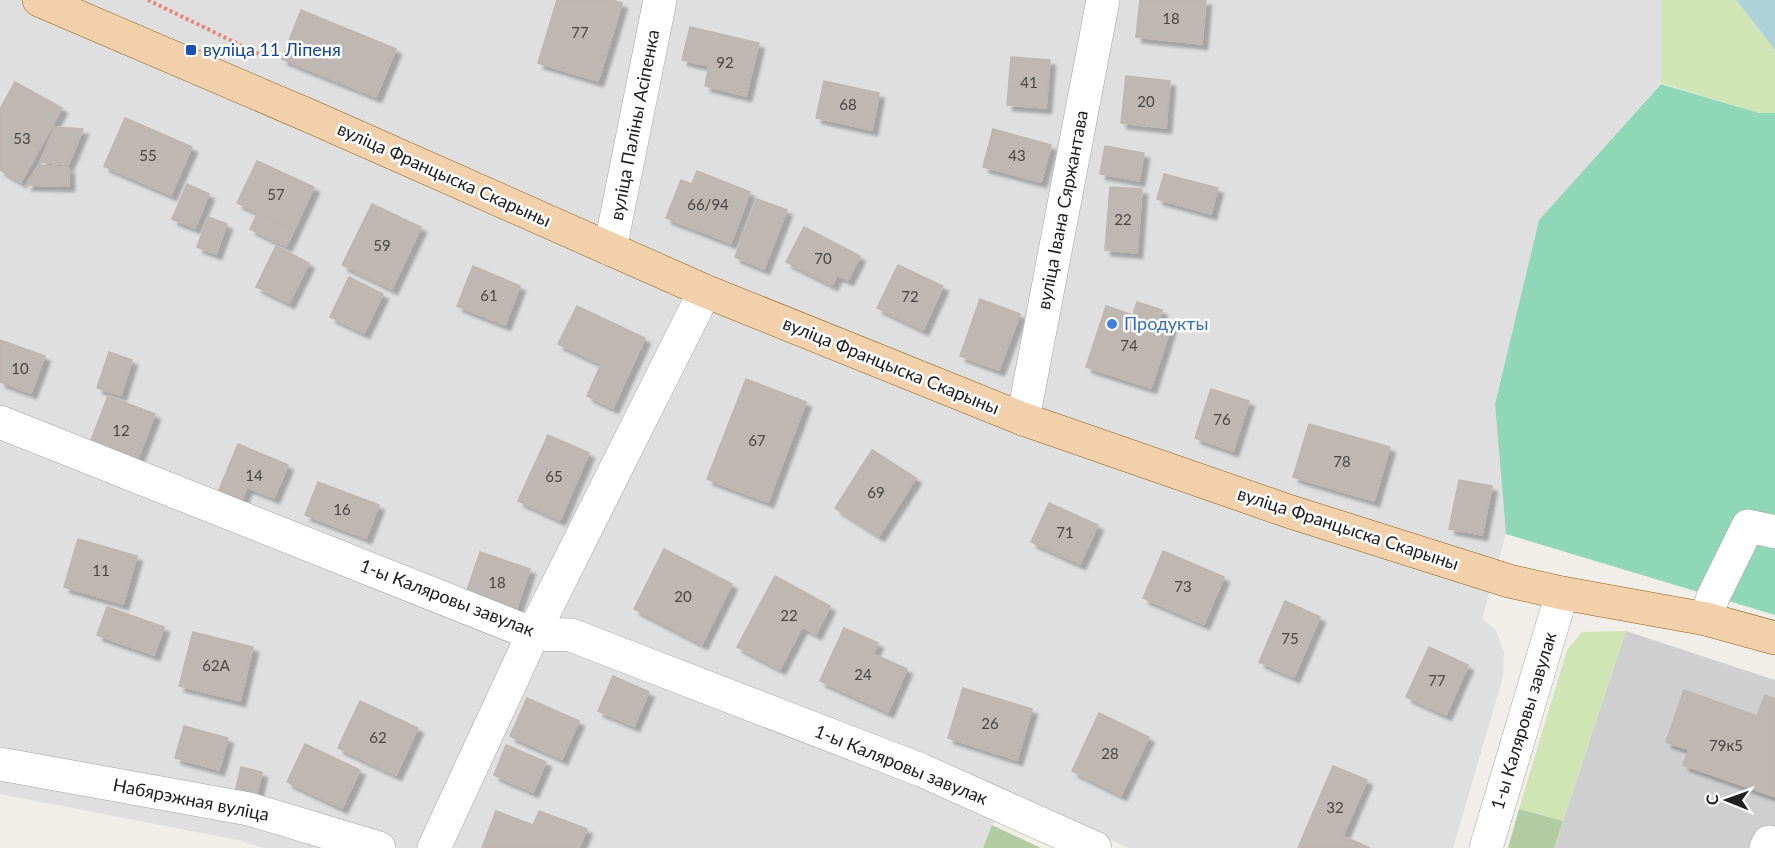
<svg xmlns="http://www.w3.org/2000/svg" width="1775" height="848" viewBox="0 0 1775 848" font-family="Lato,sans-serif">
<defs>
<filter id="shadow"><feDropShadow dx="5.5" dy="5.5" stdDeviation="1.5" flood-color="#0004"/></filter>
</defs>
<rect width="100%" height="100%" fill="#f1eee9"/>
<path fill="#dfdfdf" d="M0,0H1661V83L1539,220L1495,403L1506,534L1482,619L1496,630L1504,653L1503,677L1453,848H1129L1005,795L983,848H263L238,840L0,794Z"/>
<path fill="#cfcfcf" d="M1626,631L1775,680V848H1554Z"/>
<path fill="#cfe5b5" d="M1661,0H1736L1775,50V113H1759L1661,83Z
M1626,631L1563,821L1519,809L1567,650L1582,632Z"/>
<path fill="#b1cca2" d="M1519,809L1563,821L1554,848H1508Z
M992,825L1041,848H983Z"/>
<path fill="#90d7b7" d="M1661,84L1759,113H1775V615L1506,534L1495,404L1539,220Z"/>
<path fill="#aed2d9" d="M1736,0H1775V50L1737,1Z"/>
<path fill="#beb7b2" stroke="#c1b5ad" stroke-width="1.5" filter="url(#shadow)" d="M557,0H612L622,3L598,81L538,63Z
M1140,0H1206L1202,44L1136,37Z
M301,10L396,49L376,97L282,59Z
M690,27L759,43L746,96L705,86L709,66L682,60Z
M1011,57L1050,60L1046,108L1007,105Z
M1126,76L1170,81L1166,128L1121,123Z
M824,81L879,93L872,130L816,118Z
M15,82L62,108L21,182L0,170V109Z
M125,118L192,147L171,195L104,166Z
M55,127L83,129L68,165L40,162Z
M993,129L1051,145L1041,182L983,167Z
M1105,146L1144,153L1139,181L1100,174Z
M257,161L314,187L294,230L237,203Z
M39,165L69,168V186L26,185Z
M697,171L750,192L731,243L666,218L681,180L692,184Z
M1164,174L1218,188L1211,214L1157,199Z
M187,184L209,194L195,228L172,219Z
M1110,187L1142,189L1137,253L1105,250Z
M757,199L787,210L764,269L735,257Z
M372,204L421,227L392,289L342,265Z
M258,213L294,230L286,246L250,229Z
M208,217L227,224L216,254L197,247Z
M804,227L860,256L848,280L837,275L832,285L786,262Z
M276,246L309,263L289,303L256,287Z
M898,265L943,286L923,330L877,308Z
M473,266L520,286L505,325L457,306Z
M349,277L383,294L364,333L330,317Z
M980,299L1020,314L999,370L960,356Z
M1137,302L1162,310L1158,322L1171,326L1151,388L1086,367L1106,306L1133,315Z
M577,306L645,338L613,408L587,396L601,364L558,344Z
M0,340L45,356L31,393L0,382Z
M109,352L132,360L121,395L97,388Z
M746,379L806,402L768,502L707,479Z
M1211,389L1249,401L1233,451L1195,438Z
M108,396L155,414L135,466L88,448Z
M1309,424L1390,447L1374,501L1293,477Z
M548,435L589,453L560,520L518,501Z
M238,444L288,465L274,498L247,487L237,512L214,502Z
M872,450L916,478L879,536L835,508Z
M1459,480L1492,486L1482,535L1449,529Z
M318,482L379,505L366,538L305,515Z
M1049,503L1098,525L1080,564L1031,542Z
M78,539L137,556L123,604L64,587Z
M664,549L732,584L702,644L634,609Z
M1163,551L1224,577L1204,624L1143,598Z
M480,552L530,569L515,613L465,596Z
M775,576L830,606L816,634L802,627L780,669L737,647Z
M1285,601L1320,617L1294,677L1259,662Z
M107,607L164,627L154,655L97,635Z
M844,628L878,643L873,654L907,669L888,712L820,681Z
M193,632L253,647L240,701L179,686Z
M1429,647L1468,665L1446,715L1406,697Z
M613,676L649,692L634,726L598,711Z
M963,688L1032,709L1017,760L948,738Z
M1684,690L1757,716L1765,695L1775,699V797L1683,765L1689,750L1666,742Z
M527,698L579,721L562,759L510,736Z
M360,701L418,728L396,775L338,748Z
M1099,713L1149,737L1121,795L1072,771Z
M184,726L228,738L219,770L175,758Z
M305,744L360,770L342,808L287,782Z
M506,745L546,762L533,792L494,775Z
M1333,766L1367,780L1343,836L1370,848H1298Z
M241,767L262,772L255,802L234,797Z
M496,811L533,825L539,811L587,829L579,848H482Z"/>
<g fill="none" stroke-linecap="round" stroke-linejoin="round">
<defs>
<path id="minor" d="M610,249L660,0
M1023,419L1103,0
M0,422L533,634L571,635L921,770L1095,848
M1706,619L1713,597L1748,526L1775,532
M0,764L249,809L379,848
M434,848L533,634L705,291
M1486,848L1562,593
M1766,848L1769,842"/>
<path id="major" d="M39,0L312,117L705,291L1023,419L1288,511L1509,581L1562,593L1706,619L1775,638"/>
</defs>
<use href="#minor" stroke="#a2a2a2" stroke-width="34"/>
<use href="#major" stroke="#8f5e10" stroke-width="34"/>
<path stroke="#ec837e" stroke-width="4" stroke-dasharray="3 3" stroke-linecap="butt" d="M148,0L267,58"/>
<use href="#minor" stroke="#fff" stroke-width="33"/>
<use href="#major" stroke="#f3d0ac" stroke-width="33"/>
</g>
<rect fill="#1a4fb4" stroke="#fff" stroke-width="2" x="185" y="44" width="12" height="12" rx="3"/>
<circle fill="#3f7fe0" stroke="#fff" stroke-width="2" cx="1112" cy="324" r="6"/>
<g text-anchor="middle" stroke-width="5" stroke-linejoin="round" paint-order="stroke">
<g font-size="15" fill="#484645">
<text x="1171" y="24">18</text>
<text x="580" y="38">77</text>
<text x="725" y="68">92</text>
<text x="1029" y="88">41</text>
<text x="1146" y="107">20</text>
<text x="848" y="110">68</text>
<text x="22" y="144">53</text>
<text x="148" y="161">55</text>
<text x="1017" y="161">43</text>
<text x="276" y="200">57</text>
<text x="708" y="210">66/94</text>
<text x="1123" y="225">22</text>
<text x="382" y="251">59</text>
<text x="823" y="264">70</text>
<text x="489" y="301">61</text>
<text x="910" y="302">72</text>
<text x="1129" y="351">74</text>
<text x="20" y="374">10</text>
<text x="1222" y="425">76</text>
<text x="121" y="436">12</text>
<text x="757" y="446">67</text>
<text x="1342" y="467">78</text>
<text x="254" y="481">14</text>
<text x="554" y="482">65</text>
<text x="876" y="498">69</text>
<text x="342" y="515">16</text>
<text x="1065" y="538">71</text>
<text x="101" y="576">11</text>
<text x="497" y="588">18</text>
<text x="1183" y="592">73</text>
<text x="683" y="602">20</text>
<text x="789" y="621">22</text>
<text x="1290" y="644">75</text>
<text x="216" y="671">62А</text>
<text x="863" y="680">24</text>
<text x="1437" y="686">77</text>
<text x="990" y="729">26</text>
<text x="378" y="743">62</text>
<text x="1726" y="751">79к5</text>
<text x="1110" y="759">28</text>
<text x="1335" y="813">32</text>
</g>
<g font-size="18" fill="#164399" stroke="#fff" text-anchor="start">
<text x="203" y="56">вуліца 11 Ліпеня</text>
</g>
<g font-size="18" fill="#212121" stroke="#fff">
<text transform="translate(635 125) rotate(-79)" y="6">вуліца Паліны Асіпенка</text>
<text transform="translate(444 175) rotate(24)" y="6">вуліца Францыска Скарыны</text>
<text transform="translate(1063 210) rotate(-79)" y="6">вуліца Івана Сяржантава</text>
<text transform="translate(891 366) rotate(22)" y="6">вуліца Францыска Скарыны</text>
<text transform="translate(1348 529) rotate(18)" y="6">вуліца Францыска Скарыны</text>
<text transform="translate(447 598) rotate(21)" y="6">1-ы Каляровы завулак</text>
<text transform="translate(1524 721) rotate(-73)" y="6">1-ы Каляровы завулак</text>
<text transform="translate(901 765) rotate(22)" y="6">1-ы Каляровы завулак</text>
<text transform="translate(191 800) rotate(11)" y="6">Набярэжная вуліца</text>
</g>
<g font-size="18" fill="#366cbe" stroke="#fff" text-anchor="start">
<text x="1124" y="330">Продукты</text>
</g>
</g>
<g transform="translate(1727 800) rotate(271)" stroke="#ffffff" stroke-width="4.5" paint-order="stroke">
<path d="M0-4.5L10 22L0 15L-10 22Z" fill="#212121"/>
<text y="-9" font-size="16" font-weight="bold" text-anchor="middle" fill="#212121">С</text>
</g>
</svg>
